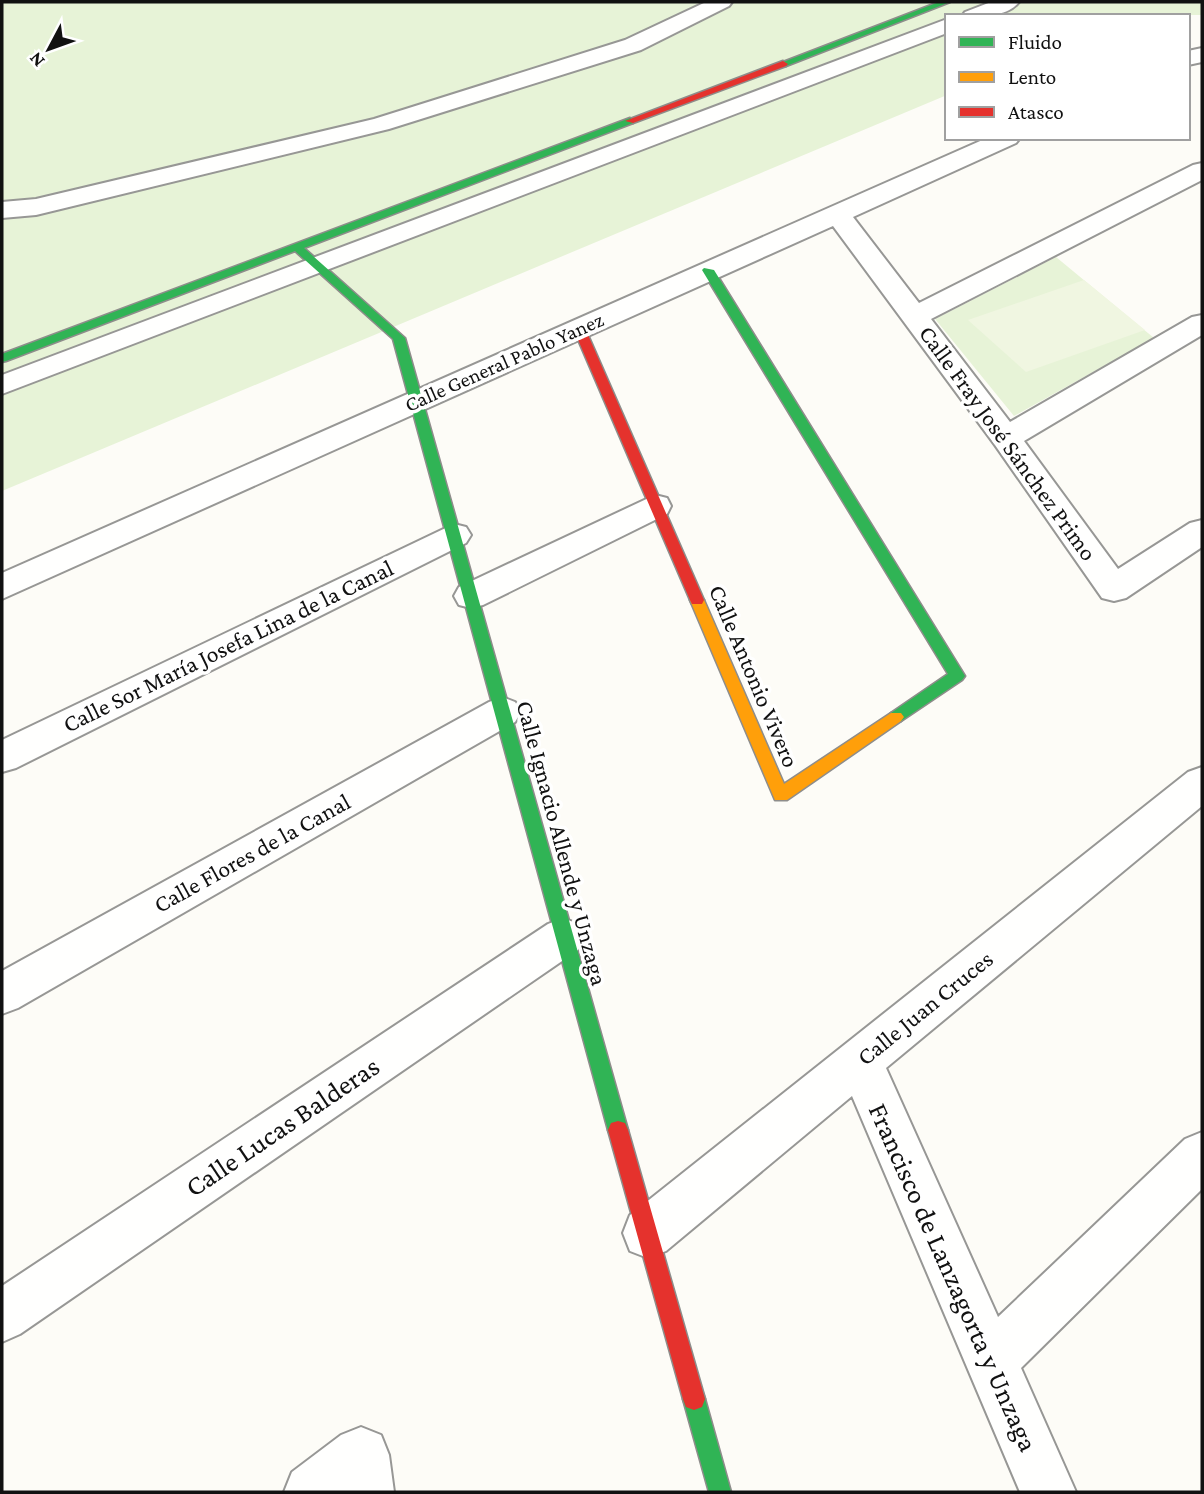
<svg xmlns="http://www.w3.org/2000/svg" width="1204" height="1494" viewBox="0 0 1204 1494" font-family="'Crimson Pro',serif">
<rect width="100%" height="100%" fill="#fdfcf7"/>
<path fill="#e7f3d7" d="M2,2H1202V15L947,16V95L2,491Z
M1056,257L1154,338L1014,416L935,319Z"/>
<path fill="#f0f6e1" d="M1084,280L1145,330L1026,372L968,320Z"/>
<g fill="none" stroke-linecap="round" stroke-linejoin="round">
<defs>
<path id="street" d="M706,2H732L729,6L641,50L389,129L36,215L2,218V202L36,199L374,119L625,40Z
M991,2H1019C1006,18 980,16 962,16L965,12Z
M947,19V33L2,394V375Z
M1202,48V62L1188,65V51Z
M987,138H1020L1016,143L853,217L919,303L1193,165L1202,163V180L931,319L1010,422L1192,317L1202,315V335L1024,441L1118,569L1190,523L1202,520V547L1126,598L1114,601L1102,598L995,445L833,226L2,599V573Z
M655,495L667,498L671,506L667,514L483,605L471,608L459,605L454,596L459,587Z
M454,524L466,527L471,535L466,543L16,768L2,772V740Z
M502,697L515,702L521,712L515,722L18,1008L2,1014V971L489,702Z
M1202,767V806L886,1068L998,1317L1185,1139L1202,1132V1189L1021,1368L1076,1492H1020L852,1096L666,1251L648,1258L630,1251L623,1233L630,1215L1188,772Z
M563,918L578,924L585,937L578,950L20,1334L2,1342V1286L548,924Z
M361,1427L381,1435L389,1455L394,1492H284L292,1472L341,1435Z"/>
<path id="fast" d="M939,2H950L786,66L778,64Z
M630,118L635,121L633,123L304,248L405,338L628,1130L625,1137L618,1139L611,1137L608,1130L393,339L295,251L6,361L2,362V354Z
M704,268L714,270L965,676L962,680L901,721H891L888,717L891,713L948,674L702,270Z
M694,1388L702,1391L705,1399L731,1492H709L683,1399L686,1391Z"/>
<path id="slow" d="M697,595L704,600L784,784L891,713H901L904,717L901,721L787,800H775L690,600Z"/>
<path id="jam" d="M783,61L788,64L786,66L633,123L625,121Z
M579,324L585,328L704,600L702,604H692L690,600L573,328Z
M618,1121L625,1123L628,1130L705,1399L702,1407L694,1410L686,1407L683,1399L608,1130L611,1123Z"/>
</defs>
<use href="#street" stroke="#979795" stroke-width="4"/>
<use href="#fast" stroke="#8e8d8b" stroke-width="3"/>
<use href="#slow" stroke="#8e8d8b" stroke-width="3"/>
<use href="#jam" stroke="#8e8d8b" stroke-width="3"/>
<use href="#street" fill="#fffffe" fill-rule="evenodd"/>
<use href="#fast" fill="#30b455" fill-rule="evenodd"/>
<use href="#slow" fill="#ff9f0a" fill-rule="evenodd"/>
<use href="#jam" fill="#e5322d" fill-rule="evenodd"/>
</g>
<g text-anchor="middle" stroke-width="7" stroke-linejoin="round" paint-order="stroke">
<g font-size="21" fill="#111" stroke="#fff">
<text transform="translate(504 362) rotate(-24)" y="7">Calle General Pablo Yanez</text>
</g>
<g font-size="24" fill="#111" stroke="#fff">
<text transform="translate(1008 443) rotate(54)" y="8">Calle Fray José Sánchez Primo</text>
<text transform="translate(228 646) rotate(-26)" y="8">Calle Sor María Josefa Lina de la Canal</text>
<text transform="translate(754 676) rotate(67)" y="8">Calle Antonio Vivero</text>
<text transform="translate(562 843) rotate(75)" y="8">Calle Ignacio Allende y Unzaga</text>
<text transform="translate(252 853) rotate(-29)" y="8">Calle Flores de la Canal</text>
<text transform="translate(925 1008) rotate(-39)" y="8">Calle Juan Cruces</text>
</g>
<g font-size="28" fill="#111" stroke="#fff">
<text transform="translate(282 1126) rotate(-34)" y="10">Calle Lucas Balderas</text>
<text transform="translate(954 1277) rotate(66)" y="10">Francisco de Lanzagorta y Unzaga</text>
</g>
</g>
<rect width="1204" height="1494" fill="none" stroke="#111111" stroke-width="7"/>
<rect x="945" y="14" width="245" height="126" fill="#ffffff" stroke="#a0a0a0" stroke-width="2"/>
<rect x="959" y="37" width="35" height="10" fill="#30b455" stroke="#a0a0a0" stroke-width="2"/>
<text x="1008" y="49" font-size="21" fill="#111111">Fluido</text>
<rect x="959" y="72" width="35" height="10" fill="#ff9f0a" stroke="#a0a0a0" stroke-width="2"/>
<text x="1008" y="84" font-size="21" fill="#111111">Lento</text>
<rect x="959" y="107" width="35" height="10" fill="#e5322d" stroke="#a0a0a0" stroke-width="2"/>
<text x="1008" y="119" font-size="21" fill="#111111">Atasco</text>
<g transform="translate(49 49) rotate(229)" stroke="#ffffff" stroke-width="5" paint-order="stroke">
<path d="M0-5L12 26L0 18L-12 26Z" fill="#111111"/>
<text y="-10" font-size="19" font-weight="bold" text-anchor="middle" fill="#111111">N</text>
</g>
</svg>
